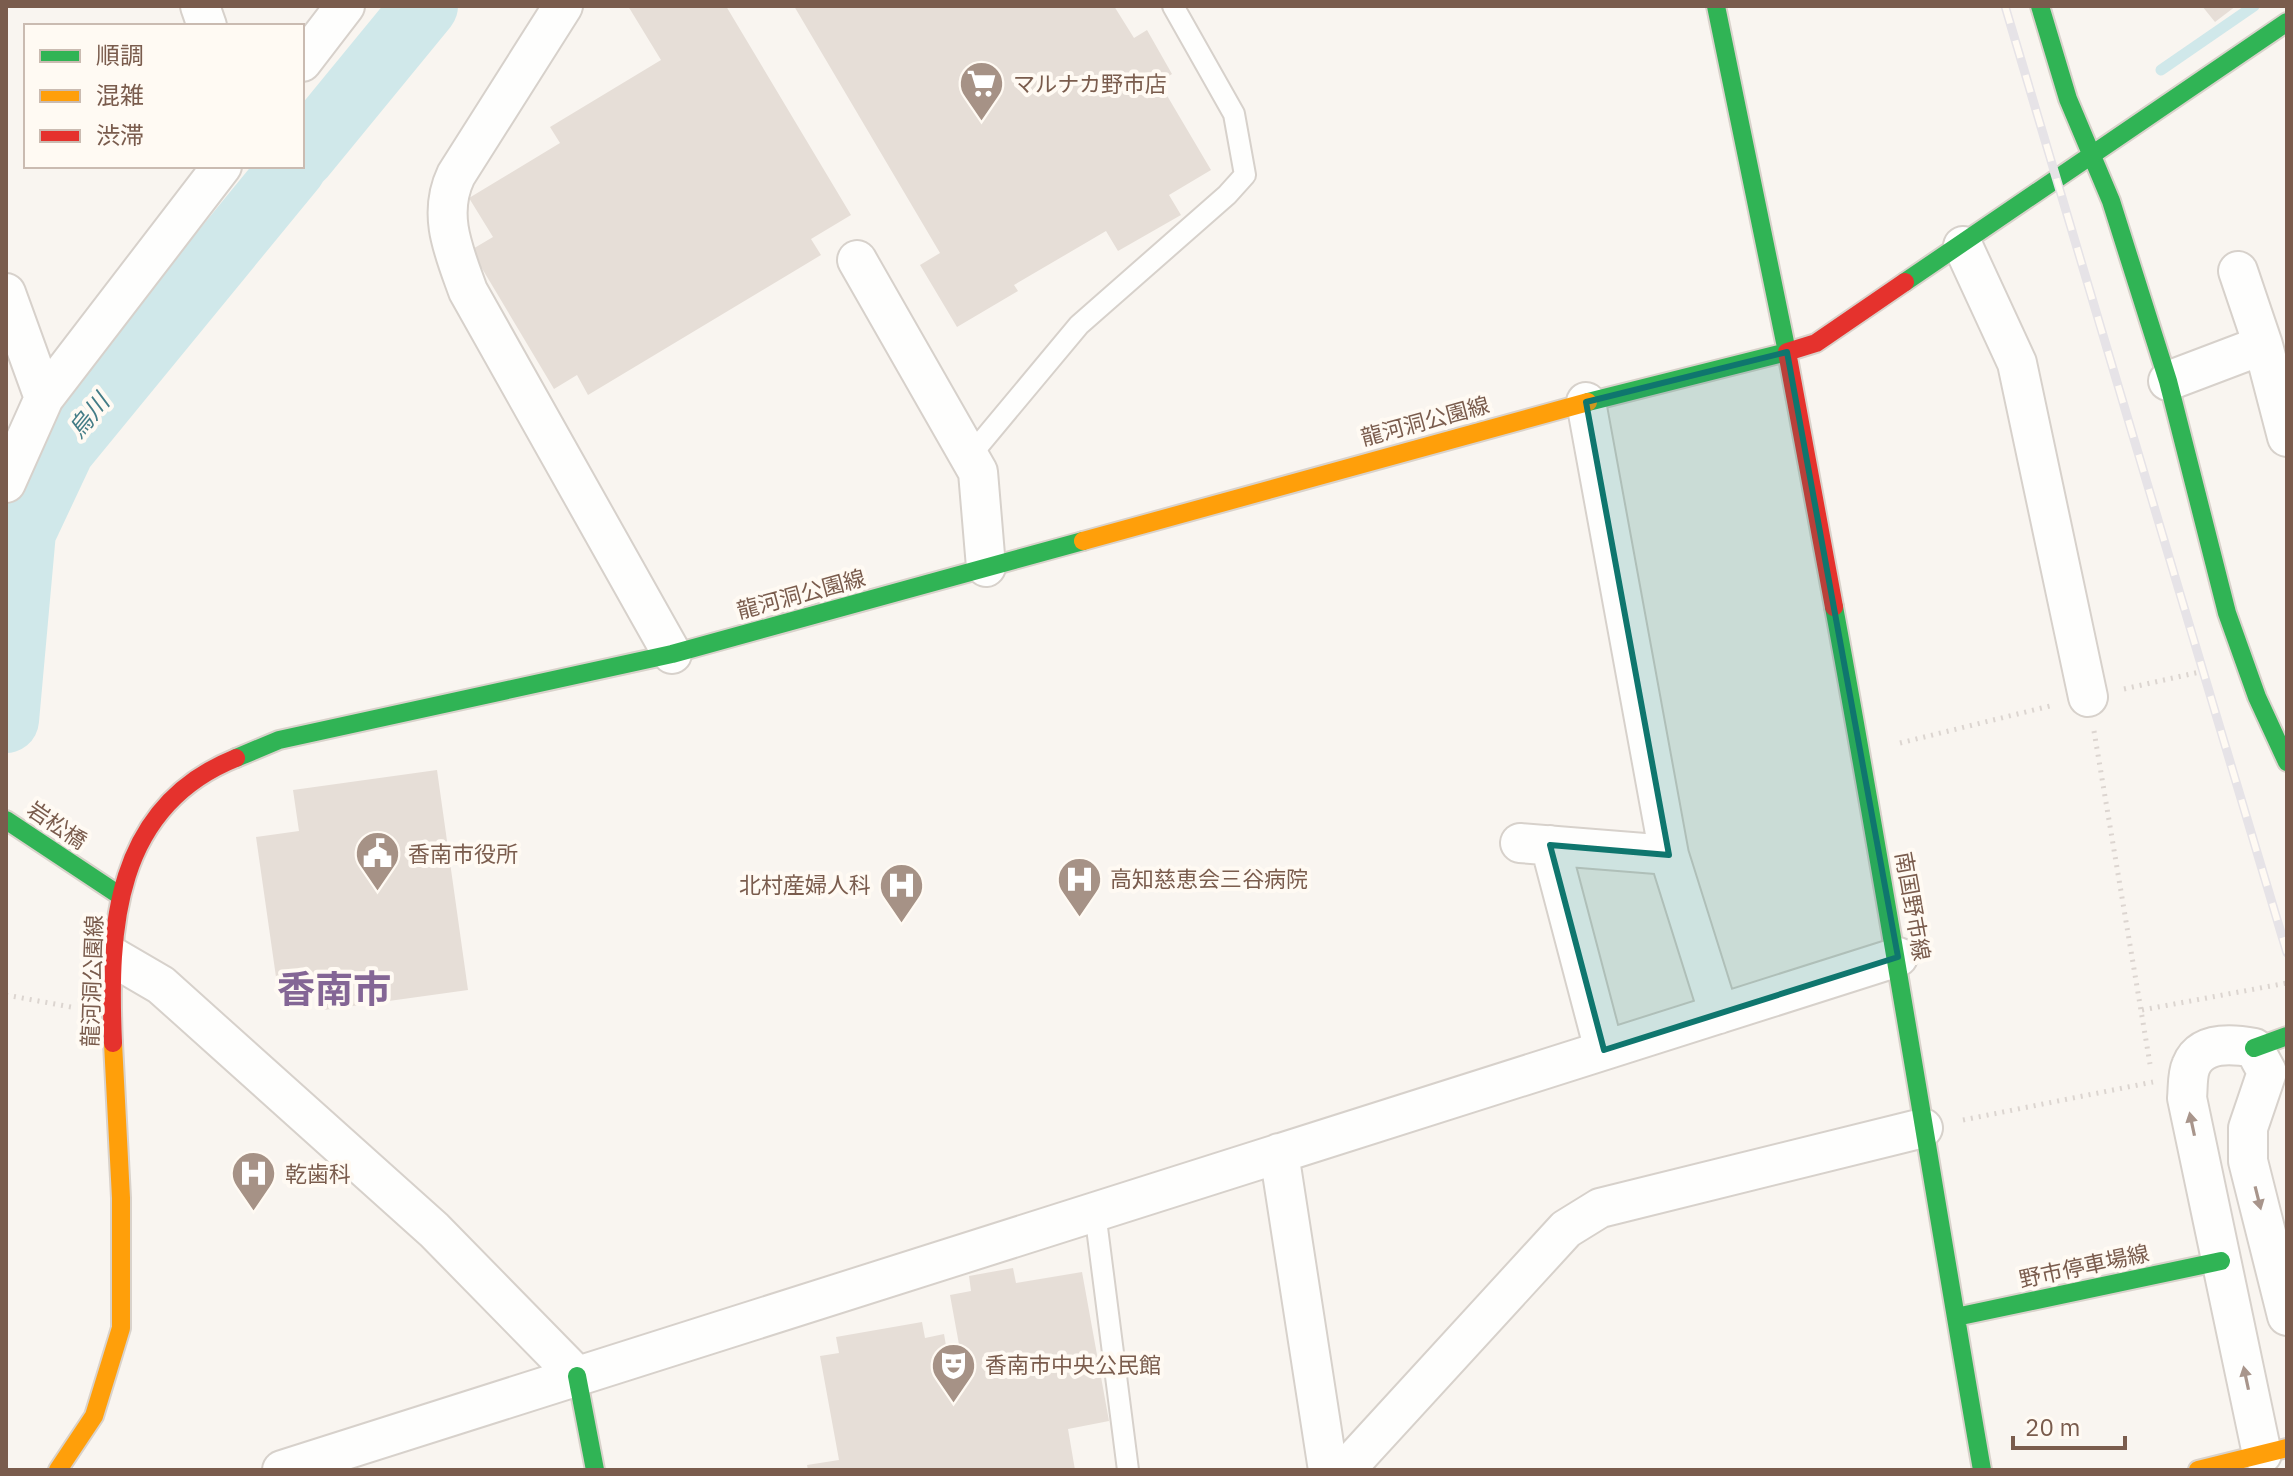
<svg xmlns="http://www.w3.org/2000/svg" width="2293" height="1476" viewBox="0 0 2293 1476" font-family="'IBM Plex Sans','Noto Sans JP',sans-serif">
<rect width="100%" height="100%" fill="#f9f5f0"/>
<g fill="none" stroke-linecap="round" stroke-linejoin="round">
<path stroke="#d0e8ea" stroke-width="11" d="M2161,70L2254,6"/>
<path stroke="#d0e8ea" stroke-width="66" d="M302,156L425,6
M6,720L23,532L62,449L294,166"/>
</g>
<path fill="#e6ded7" d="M628,6H726L851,215L811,239L821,255L588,395L577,375L554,389L471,250L493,237L469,198L560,143L550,127L661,60Z
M794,6H1114L1134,38L1147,30L1172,74L1159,82L1211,170L1169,195L1181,215L1118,251L1106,231L1014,285L1018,291L957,327L920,265L940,253Z
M2202,6H2236L2215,22Z
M437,770L468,990L324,1010L320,978L277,984L256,837L299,831L293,790Z
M1013,1268L1016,1283L1082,1272L1109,1421L1068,1429L1075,1470H808L807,1465L839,1460L820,1356L839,1353L836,1337L922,1322L925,1338L944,1334L949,1363L962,1361L950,1295L971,1291L969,1276Z"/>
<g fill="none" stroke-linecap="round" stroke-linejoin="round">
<defs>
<path id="lane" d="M969,457L1079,325L1227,195L1245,175L1234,114L1173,6
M1095,1212L1128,1470"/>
<path id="street" d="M200,6L207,26
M563,6L456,175C437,215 454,252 468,291L672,654
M302,62L345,6
M1963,246L2017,363L2088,697
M857,260L978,472L986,567
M2238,271L2263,345L2287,437
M6,293L44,398
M2168,381L2263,345
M1586,402L1669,855
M6,483L44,398L222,166
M1520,843L1669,855L1719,1014
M1550,845L1604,1050
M113,957L161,985L434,1230L577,1376
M1279,1153L1328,1470
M2262,1454L2187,1098C2188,1089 2187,1075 2191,1066C2201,1041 2233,1044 2254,1048L2267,1072L2248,1128V1161L2287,1316
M282,1470L1898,957
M1345,1470L1566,1229L1600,1208L1923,1128"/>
<path id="fast" d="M2040,6L2068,99L2111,201L2168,381L2227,613L2257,697L2287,762
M1905,282L2287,22
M1588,402L1787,352L1716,6
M1834,607C1887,894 1932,1182 1982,1470
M236,758L279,740L672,654L1083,541
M6,820L119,895
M2254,1048L2287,1036
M1956,1317L2221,1261
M577,1376L595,1470"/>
<path id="slow" d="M1083,541L1588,402
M58,1470L94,1416L121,1328V1198L113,1043
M2198,1470L2287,1448"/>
<path id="jam" d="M1834,607L1787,352L1816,343L1905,282
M113,1043C108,928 114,807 236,758"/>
</defs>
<use href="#lane" stroke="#d7d1cb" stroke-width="24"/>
<use href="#street" stroke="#d7d1cb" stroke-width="42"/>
<use href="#fast" stroke="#d9d2cb" stroke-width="22"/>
<use href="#slow" stroke="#d9d2cb" stroke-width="22"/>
<use href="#jam" stroke="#d9d2cb" stroke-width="22"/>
<path stroke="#dcd5d0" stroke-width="5" stroke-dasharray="2 6" stroke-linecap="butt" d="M2124,689L2204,671
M2094,731L2150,1064
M1900,743L2054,705
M6,995L71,1007
M2142,1010L2287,983
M1963,1120L2153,1082"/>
<use href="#lane" stroke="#fefefd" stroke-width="20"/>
<use href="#street" stroke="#fefefd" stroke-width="38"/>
<use href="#fast" stroke="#30b455" stroke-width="18"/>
<use href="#slow" stroke="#ff9f0a" stroke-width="18"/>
<use href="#jam" stroke="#e5322d" stroke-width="18"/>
<defs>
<path id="rail" d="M2005,6L2287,953"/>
</defs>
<use href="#rail" stroke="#e6e3e7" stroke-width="9"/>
<use href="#rail" stroke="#fffaf3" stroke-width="6" stroke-dasharray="18" stroke-linecap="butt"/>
</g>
<defs><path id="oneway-solid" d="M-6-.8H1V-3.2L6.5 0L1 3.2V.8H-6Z" transform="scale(2)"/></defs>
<g fill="#a8958b">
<use href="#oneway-solid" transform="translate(2192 1124) rotate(-102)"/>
<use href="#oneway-solid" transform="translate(2258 1198) rotate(76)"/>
<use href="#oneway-solid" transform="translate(2246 1378) rotate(-102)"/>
</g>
<path fill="#0f766e" fill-opacity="0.2" stroke="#0f766e" stroke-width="6" stroke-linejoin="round" d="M1787,352L1898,957L1604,1050L1550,845L1669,855L1586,402Z"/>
<defs>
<symbol id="supermarket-pin" viewBox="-11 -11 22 30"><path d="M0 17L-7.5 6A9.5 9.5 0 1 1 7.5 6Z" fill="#a69286" stroke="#fffaf3"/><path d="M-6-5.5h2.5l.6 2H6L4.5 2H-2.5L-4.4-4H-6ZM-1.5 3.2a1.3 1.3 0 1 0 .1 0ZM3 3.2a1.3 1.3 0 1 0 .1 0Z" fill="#fff"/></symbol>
<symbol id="civic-pin" viewBox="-11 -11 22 30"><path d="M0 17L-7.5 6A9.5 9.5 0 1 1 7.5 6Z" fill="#a69286" stroke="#fffaf3"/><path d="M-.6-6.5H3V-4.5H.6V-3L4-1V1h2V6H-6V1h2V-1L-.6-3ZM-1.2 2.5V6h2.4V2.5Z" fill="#fff"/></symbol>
<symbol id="hospital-pin" viewBox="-11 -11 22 30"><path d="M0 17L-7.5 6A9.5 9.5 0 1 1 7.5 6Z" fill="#a69286" stroke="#fffaf3"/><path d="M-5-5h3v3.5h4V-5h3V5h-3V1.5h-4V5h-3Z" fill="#fff"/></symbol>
<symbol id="theatre-pin" viewBox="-11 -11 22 30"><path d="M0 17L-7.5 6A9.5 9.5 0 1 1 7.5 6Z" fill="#a69286" stroke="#fffaf3"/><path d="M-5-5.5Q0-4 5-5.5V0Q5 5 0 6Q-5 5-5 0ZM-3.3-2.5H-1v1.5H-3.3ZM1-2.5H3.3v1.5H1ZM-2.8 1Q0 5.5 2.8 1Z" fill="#fff"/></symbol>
</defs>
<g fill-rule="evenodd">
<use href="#supermarket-pin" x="956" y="58" width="51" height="69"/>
<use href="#civic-pin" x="352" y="828" width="51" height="69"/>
<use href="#hospital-pin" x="1054" y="854" width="51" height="69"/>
<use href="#hospital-pin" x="876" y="860" width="51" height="69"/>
<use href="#hospital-pin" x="228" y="1148" width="51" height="69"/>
<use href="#theatre-pin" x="928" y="1340" width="51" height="69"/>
</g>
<g text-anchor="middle" stroke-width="8" stroke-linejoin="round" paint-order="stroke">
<g font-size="22" fill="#7a5c4d" stroke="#fffaf3" text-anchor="start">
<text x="1013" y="92">マルナカ野市店</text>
<text x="408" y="862">香南市役所</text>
<text x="1110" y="887">高知慈恵会三谷病院</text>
<text x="871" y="893" text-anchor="end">北村産婦人科</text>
<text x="285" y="1182">乾歯科</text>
<text x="985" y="1373">香南市中央公民館</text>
</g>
<g font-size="22" fill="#7a5c4d" stroke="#fffaf3">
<text transform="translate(1425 421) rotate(-15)" y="8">龍河洞公園線</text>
<text transform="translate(801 594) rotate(-15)" y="8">龍河洞公園線</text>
<text transform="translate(57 825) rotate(34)" y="8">岩松橋</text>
<text transform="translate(1913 906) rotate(80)" y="8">南国野市線</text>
<text transform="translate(92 981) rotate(-88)" y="8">龍河洞公園線</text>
<text transform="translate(2084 1266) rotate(-12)" y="8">野市停車場線</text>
</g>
<g font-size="24" font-style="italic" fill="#437c86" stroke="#fffaf3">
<text transform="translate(89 416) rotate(-51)" y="8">烏川</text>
</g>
<g font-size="38" font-weight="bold" fill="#846695" stroke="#fffaf3">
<text x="334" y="1003">香南市</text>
</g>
</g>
<rect width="2293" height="1476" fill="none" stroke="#7a5c4d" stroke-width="16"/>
<rect x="24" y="24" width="280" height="144" fill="#fffaf3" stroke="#cabbb1" stroke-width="2"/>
<rect x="40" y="50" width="40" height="12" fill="#30b455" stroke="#cabbb1" stroke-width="2"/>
<text x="96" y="64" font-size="24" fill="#7a5c4d">順調</text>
<rect x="40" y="90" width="40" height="12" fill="#ff9f0a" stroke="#cabbb1" stroke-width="2"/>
<text x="96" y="104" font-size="24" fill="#7a5c4d">混雑</text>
<rect x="40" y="130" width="40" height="12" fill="#e5322d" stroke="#cabbb1" stroke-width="2"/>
<text x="96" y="144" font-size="24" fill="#7a5c4d">渋滞</text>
<path d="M2013 1436v12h112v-12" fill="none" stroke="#7a5c4d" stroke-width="4"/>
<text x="2025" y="1436" font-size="24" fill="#7a5c4d" stroke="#fffaf3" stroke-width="6" paint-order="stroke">20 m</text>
</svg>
